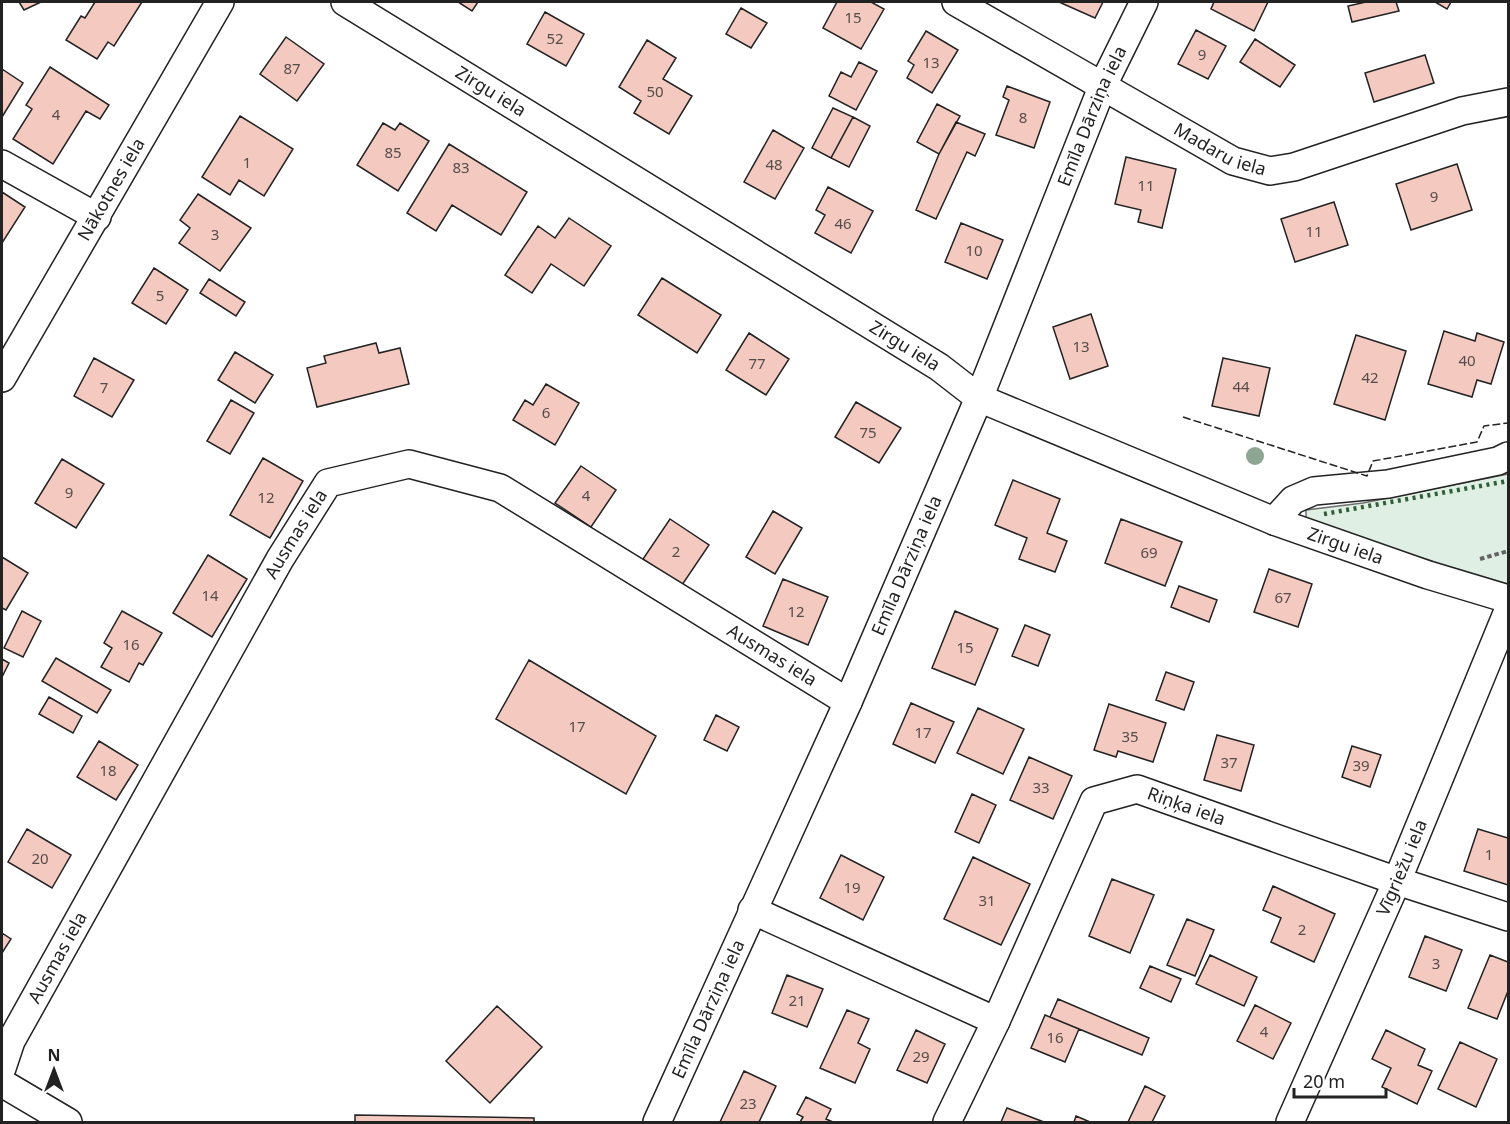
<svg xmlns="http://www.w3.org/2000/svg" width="1510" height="1124" viewBox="0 0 1510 1124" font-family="'Noto Sans',sans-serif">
<rect width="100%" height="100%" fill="#fff"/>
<path fill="#e0efe3" stroke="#6f6f6f" stroke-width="1.5" d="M1508,474V584L1306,523V510L1363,503Z"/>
<path fill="#f3c9c0" stroke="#222" stroke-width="1.5" d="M19,2H41L24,10Z
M95,2H142L114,46L108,42L97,59L66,40L81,16L85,18Z
M458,2H478L472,11Z
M837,2H871L884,9L861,49L823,28Z
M1059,2H1103L1095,18Z
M1214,2H1268L1254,31L1211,9Z
M1366,2H1396L1399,11L1352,22L1348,6Z
M1435,2H1451L1447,9Z
M741,8L767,23L751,48L726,34Z
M545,12L584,34L566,66L527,44Z
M1196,30L1226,46L1208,79L1178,64Z
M926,31L958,50L932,93L907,78L914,65L908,61Z
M286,37L324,64L297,101L260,74Z
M1255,39L1295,65L1280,87L1240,62Z
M647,40L676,58L663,79L692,96L669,134L634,113L641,101L619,87Z
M1425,55L1434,83L1374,102L1365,73Z
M859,62L877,71L856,110L829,96L841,72L851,77Z
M50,67L109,105L100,119L86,111L53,164L13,139L32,109L26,105Z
M2,69L23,83L2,117Z
M1007,86L1050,102L1034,148L996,135L1009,100L1003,97Z
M937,104L960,116L939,154L917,142Z
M833,108L853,117L831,158L812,148Z
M240,116L293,149L264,196L239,180L230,195L202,177Z
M853,117L870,126L849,167L831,158Z
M956,122L985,134L975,156L967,152L936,219L916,210L939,154Z
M383,123L395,130L400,123L429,141L398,191L357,165Z
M773,130L804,148L775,199L744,182Z
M449,144L527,192L501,235L452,205L436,231L407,213Z
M1126,157L1176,169L1162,228L1138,222L1141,210L1115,204Z
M1457,164L1472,210L1411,230L1396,184Z
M828,187L873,211L851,253L815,233L825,215L816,210Z
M2,192L25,207L2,243Z
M198,194L251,228L220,271L179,243L190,228L180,220Z
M1334,202L1348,245L1295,262L1281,219Z
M569,218L611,246L584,286L551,264L532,293L505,275L538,226L555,238Z
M961,223L1003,240L987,279L945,262Z
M154,268L188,290L166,324L132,303Z
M662,278L721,315L697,353L638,315Z
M209,279L245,302L236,316L200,293Z
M1091,314L1108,366L1070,379L1053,327Z
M1444,331L1475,341L1477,333L1504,342L1491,384L1477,380L1472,397L1428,384Z
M749,333L789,359L766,395L726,370Z
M1356,335L1406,351L1385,420L1334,404Z
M376,343L379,353L400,348L409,384L317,407L307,368L326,363L324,356Z
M235,352L273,375L255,403L218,380Z
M94,358L134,380L112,417L74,396Z
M1223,358L1270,368L1259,416L1212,406Z
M546,384L579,403L555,445L513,420L525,400L533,405Z
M231,400L254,413L230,454L207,441Z
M856,402L901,428L879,463L835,437Z
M263,458L303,481L270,538L230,515Z
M62,459L104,484L76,528L35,503Z
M581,466L616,490L591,527L555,503Z
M1013,480L1060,499L1047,533L1067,541L1055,572L1019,559L1027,538L995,525Z
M773,511L802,528L775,574L746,557Z
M670,519L709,545L682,585L643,559Z
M1121,519L1182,542L1165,586L1105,563Z
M208,555L247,579L212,637L173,613Z
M2,557L28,573L6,610L2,608Z
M1269,569L1312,584L1298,627L1254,612Z
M783,579L828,597L808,645L763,626Z
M1179,586L1217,600L1209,622L1171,607Z
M22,611L41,621L23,657L4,648Z
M122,611L162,633L143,665L139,663L129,682L101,667L112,648L104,643Z
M955,611L998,629L975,685L932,668Z
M1025,625L1050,635L1038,666L1012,656Z
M56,658L111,690L97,713L42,681Z
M2,659L9,663L2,677Z
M529,660L656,736L626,794L496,719Z
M1166,672L1194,682L1184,710L1156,700Z
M49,697L82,716L73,733L39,714Z
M911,703L954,722L935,763L893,744Z
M1109,704L1166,723L1153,762L1118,751L1116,757L1094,750Z
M978,708L1024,729L1003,774L957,753Z
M716,715L739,727L727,751L704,740Z
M1217,735L1254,745L1241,791L1204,780Z
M99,741L138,765L116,800L77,777Z
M1352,746L1381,755L1370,787L1342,777Z
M1029,757L1072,776L1053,819L1010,800Z
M972,794L996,805L979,843L955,832Z
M27,829L71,855L52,888L8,862Z
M1478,829L1508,838V885L1464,871Z
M841,855L884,877L863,920L820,898Z
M973,857L1030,884L1001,945L944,919Z
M1112,879L1154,895L1130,953L1089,936Z
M1273,886L1335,914L1314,962L1271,942L1281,918L1263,910Z
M1187,919L1214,930L1195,976L1167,965Z
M2,933L11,939L2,953Z
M1425,936L1462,950L1446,991L1409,977Z
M1210,955L1257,977L1244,1006L1196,984Z
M1490,955L1508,962V991L1497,1019L1468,1008Z
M1150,966L1181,979L1171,1002L1140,988Z
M787,975L823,989L807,1027L772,1013Z
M1058,999L1149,1038L1142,1055L1050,1017Z
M1255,1005L1291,1023L1273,1059L1237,1041Z
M497,1006L542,1047L490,1103L446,1061Z
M847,1010L869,1019L858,1043L870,1049L855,1083L820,1068Z
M1045,1015L1079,1029L1065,1062L1031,1048Z
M916,1030L945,1044L927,1083L897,1070Z
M1386,1030L1425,1049L1418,1065L1432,1071L1417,1104L1382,1087L1391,1068L1372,1059Z
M1460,1042L1497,1059L1476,1107L1438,1089Z
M744,1071L776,1086L759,1122H720Z
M1145,1086L1165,1096L1152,1122H1128Z
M806,1097L831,1109L826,1119L833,1122H800L803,1117L797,1114Z
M1007,1108L1044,1122H1001Z
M355,1115L534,1118V1122H355Z
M1076,1116L1090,1122H1074Z"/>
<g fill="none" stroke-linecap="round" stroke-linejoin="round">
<defs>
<g id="street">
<path id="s1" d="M345,2L939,367L979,398L1274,521L1428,575L1508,599"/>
<path id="s2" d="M956,2L1233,161L1270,171L1294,167L1462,111L1508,102"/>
<path d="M2,164L97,217"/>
<path id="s3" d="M2,378L220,2"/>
<path d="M1274,521L1293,500L1314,491L1388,484L1498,461L1508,456"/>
<path d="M752,910L996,1021"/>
<path id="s4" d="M2,1068L11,1041L280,559L328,483L409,464L500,488L848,702"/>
<path d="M2,1083L68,1122"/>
<path id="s5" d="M657,1122L848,702L979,398L1103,85L1144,2"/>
<path id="s6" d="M947,1122L996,1021L1094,801L1137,789L1397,881L1508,917"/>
<path id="s7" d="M1290,1122L1397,881L1508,611"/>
</g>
</defs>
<use href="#street" stroke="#222" stroke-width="30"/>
<path stroke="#646464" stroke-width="4" stroke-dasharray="4.5 3" stroke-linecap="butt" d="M1480,559L1508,551"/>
<use href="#street" stroke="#fff" stroke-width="27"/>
<path stroke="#2f5e38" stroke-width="4.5" stroke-dasharray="3 4.5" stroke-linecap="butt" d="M1324,514L1508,481"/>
<path stroke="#222" stroke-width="1.5" stroke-dasharray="8 3" stroke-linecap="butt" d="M1183,417L1367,476L1373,461L1477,442L1484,426L1508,423"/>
</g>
<circle fill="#8da692" cx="1255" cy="456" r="9"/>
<g text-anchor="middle" stroke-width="4.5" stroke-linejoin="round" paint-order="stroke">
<g font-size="15" fill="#564c4a">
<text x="853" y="23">15</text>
<text x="555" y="44">52</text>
<text x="1202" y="60">9</text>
<text x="931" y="68">13</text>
<text x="292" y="74">87</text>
<text x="655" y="97">50</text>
<text x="56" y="120">4</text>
<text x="1023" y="123">8</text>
<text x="393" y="158">85</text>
<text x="247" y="168">1</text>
<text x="774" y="170">48</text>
<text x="461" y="173">83</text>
<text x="1146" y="191">11</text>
<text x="1434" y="202">9</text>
<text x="843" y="229">46</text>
<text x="1314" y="237">11</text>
<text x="215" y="240">3</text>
<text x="974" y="256">10</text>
<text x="160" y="301">5</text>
<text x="1081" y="352">13</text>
<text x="1467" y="366">40</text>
<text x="757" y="369">77</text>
<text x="1370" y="383">42</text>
<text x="1241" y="392">44</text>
<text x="104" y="393">7</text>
<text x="546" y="418">6</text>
<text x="868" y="438">75</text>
<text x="69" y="498">9</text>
<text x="586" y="501">4</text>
<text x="266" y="503">12</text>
<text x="676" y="557">2</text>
<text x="1149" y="558">69</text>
<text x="210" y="601">14</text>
<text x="1283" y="603">67</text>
<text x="796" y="617">12</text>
<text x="131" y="650">16</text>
<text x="965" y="653">15</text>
<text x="577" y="732">17</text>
<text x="923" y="738">17</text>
<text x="1130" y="742">35</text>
<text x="1229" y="768">37</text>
<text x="1361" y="771">39</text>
<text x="108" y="776">18</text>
<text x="1041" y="793">33</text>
<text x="1489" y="860">1</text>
<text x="40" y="864">20</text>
<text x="852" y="893">19</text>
<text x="987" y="906">31</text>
<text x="1302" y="935">2</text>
<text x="1436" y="969">3</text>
<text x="797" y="1006">21</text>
<text x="1264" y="1037">4</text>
<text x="1055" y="1043">16</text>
<text x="921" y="1062">29</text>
<text x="748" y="1109">23</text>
</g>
<g font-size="18" fill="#222" stroke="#fff">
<text dy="6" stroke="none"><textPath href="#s1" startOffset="171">Zirgu iela</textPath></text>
<text dy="6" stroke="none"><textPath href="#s5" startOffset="1096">Emīla Dārziņa iela</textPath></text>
<text dy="6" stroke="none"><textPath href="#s2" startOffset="303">Madaru iela</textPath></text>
<text dy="6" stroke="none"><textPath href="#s3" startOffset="218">Nākotnes iela</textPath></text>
<text dy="6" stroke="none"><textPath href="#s1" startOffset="657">Zirgu iela</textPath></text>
<text dy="6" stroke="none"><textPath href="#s4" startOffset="610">Ausmas iela</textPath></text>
<text dy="6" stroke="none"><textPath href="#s1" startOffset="1143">Zirgu iela</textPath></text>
<text dy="6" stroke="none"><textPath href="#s5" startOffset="610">Emīla Dārziņa iela</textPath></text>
<text dy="6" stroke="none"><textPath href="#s4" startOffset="1167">Ausmas iela</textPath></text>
<text dy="6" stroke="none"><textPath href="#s6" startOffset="450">Riņķa iela</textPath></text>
<text dy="6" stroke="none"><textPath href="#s7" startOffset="278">Vīgriežu iela</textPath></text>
<text dy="6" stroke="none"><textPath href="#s4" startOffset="124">Ausmas iela</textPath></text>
<text dy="6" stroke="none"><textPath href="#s5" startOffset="124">Emīla Dārziņa iela</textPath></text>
</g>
</g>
<rect width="1510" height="1124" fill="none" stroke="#222222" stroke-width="6"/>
<g transform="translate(54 1070)" stroke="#ffffff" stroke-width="4.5" paint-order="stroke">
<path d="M0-4.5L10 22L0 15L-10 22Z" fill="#222222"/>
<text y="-9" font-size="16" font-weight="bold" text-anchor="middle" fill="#222222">N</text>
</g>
<path d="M1294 1088v9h92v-9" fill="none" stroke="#222222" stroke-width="3"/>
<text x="1303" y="1088" font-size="18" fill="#222222" stroke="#ffffff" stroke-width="4.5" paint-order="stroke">20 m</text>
</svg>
